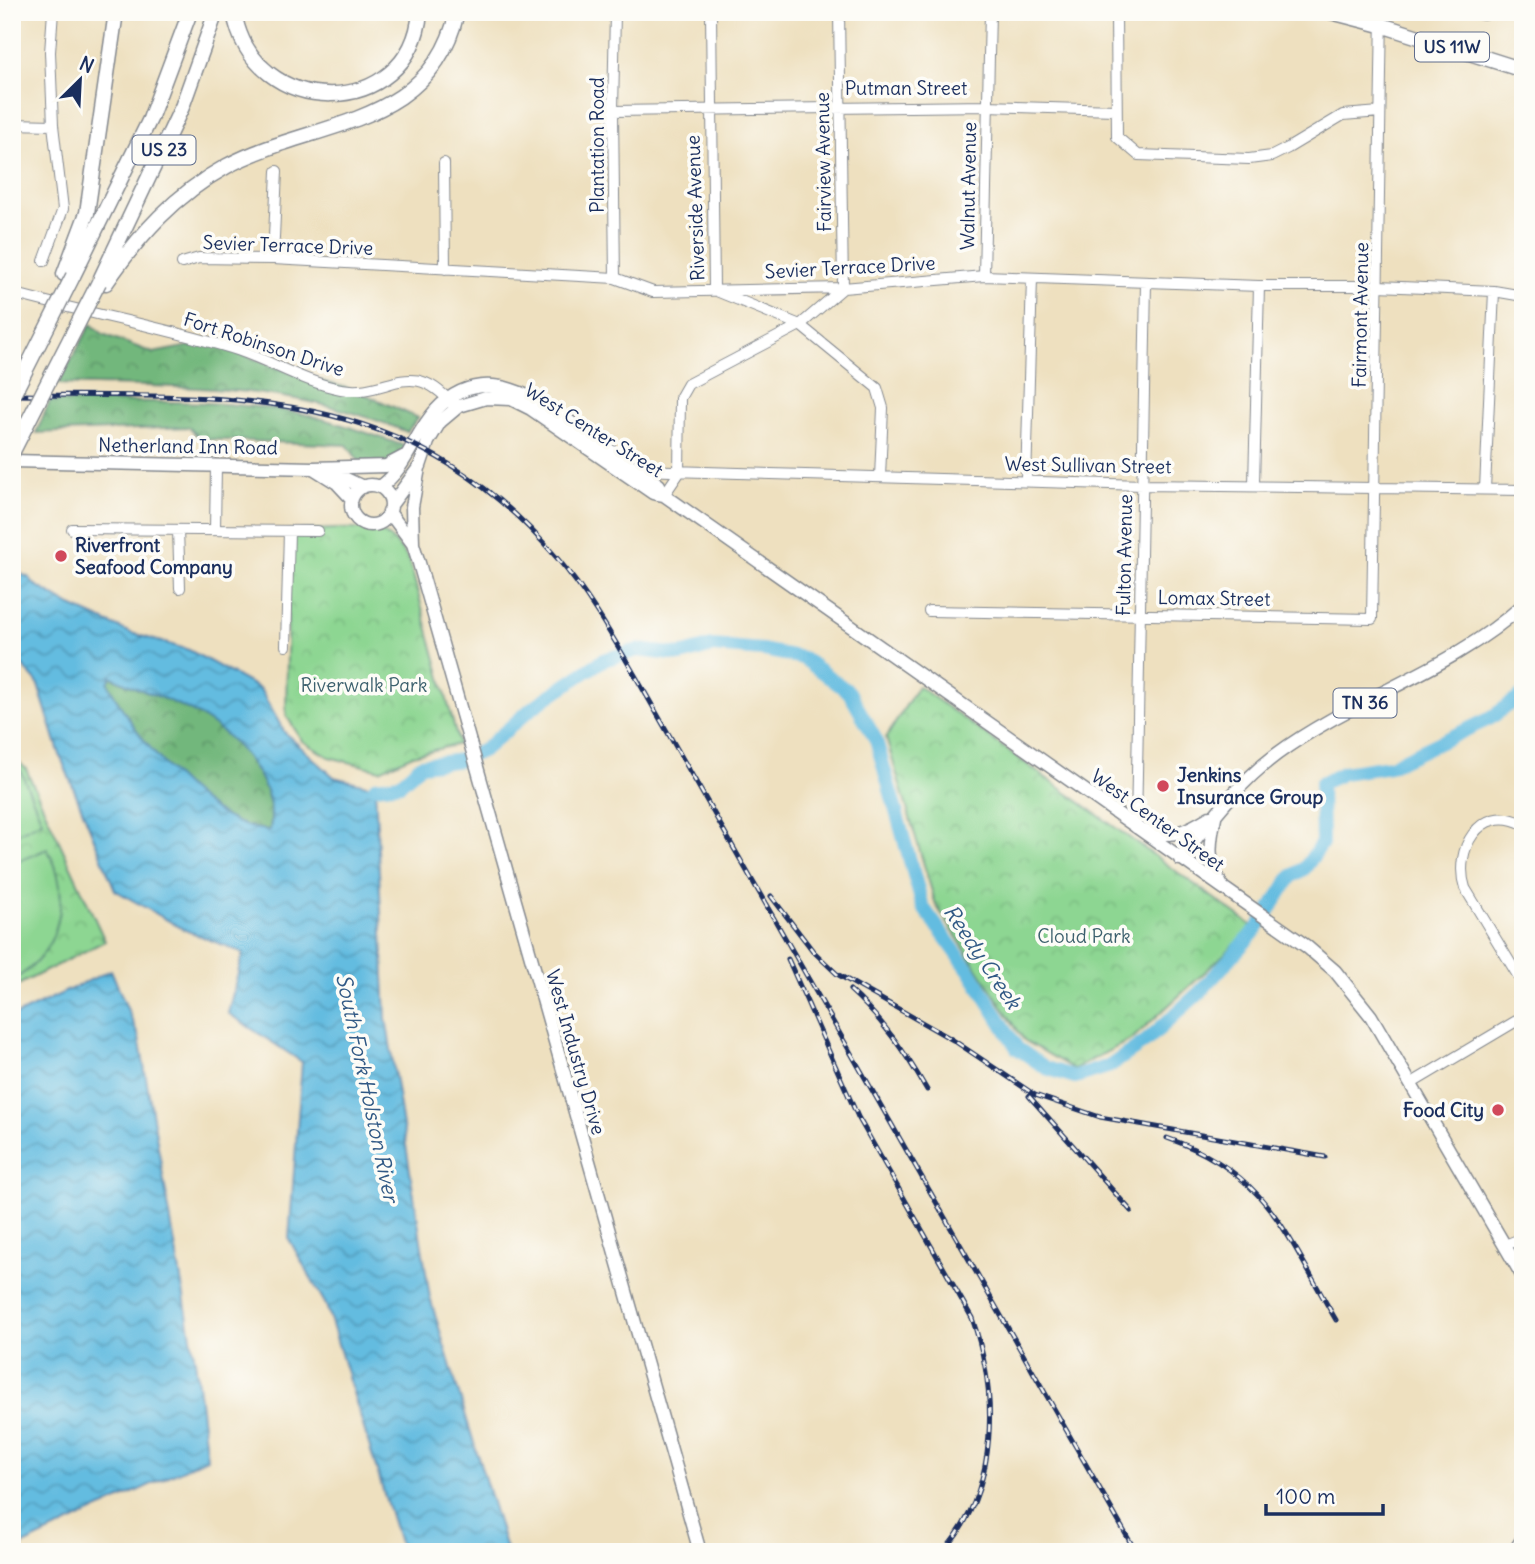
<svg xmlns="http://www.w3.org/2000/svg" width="1535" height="1564" viewBox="0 0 1535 1564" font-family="Delius,sans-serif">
<defs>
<pattern id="forest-crowns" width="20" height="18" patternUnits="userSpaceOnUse" patternTransform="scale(1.75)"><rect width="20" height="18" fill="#72b77c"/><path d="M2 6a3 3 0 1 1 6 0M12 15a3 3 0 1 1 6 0" fill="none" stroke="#5d9569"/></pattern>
<pattern id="park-crowns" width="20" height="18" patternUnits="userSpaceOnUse" patternTransform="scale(1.75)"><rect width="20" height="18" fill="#8dd692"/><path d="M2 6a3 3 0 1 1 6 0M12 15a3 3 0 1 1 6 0" fill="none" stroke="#79b880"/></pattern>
<pattern id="water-waves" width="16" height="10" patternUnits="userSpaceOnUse" patternTransform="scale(1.75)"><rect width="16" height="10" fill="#63bce0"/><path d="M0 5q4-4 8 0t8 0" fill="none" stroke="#5199b9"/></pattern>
</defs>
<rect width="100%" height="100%" fill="#fdfcf7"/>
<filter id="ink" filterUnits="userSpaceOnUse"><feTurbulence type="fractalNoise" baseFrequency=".0143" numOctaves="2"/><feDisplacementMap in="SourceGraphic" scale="14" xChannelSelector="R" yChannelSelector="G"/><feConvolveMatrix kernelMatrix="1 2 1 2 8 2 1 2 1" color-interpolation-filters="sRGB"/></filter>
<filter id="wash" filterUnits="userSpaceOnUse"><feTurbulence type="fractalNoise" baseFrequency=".00686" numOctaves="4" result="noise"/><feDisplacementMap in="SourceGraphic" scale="28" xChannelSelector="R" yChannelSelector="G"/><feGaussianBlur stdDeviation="1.57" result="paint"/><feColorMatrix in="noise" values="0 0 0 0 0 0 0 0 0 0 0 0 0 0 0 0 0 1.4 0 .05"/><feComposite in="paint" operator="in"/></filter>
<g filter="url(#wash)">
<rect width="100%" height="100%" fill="#eee0bf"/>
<path fill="url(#forest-crowns)" stroke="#46736d" stroke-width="2" d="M91,324L103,334L153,353L210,342L292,373L358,391L418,418L407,432C288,382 183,388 58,384Z
M50,401C135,403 223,397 307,415C342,423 376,436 410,448L386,466L358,460L347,445L200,439L189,427L36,433Z
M110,676C138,691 168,698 195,713C234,734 278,783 270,830C205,828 134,737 108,683Z"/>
<path fill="url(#park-crowns)" stroke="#548278" stroke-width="2" d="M289,531C314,531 359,525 382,533C393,537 402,551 409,560L459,744L413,755L380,770L329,757L302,741L286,715Z
M918,686L1254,927L1132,1039L1074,1069L1024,1040L936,905L886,738Z
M12,755L26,769L105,941L12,988Z"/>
<path fill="#8dd692" stroke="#548278" stroke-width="2" d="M12,760L20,769L42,821L12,836Z
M47,849C74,892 60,957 12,980V864Z"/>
<path fill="url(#water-waves)" stroke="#3f769f" stroke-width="2" fill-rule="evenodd" d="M12,570L30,578L34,584L71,606L131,633L189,650L260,689L285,733L334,777L375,787L386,1018L430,1298L507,1552H402L326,1305L289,1239L302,1062L228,1013L243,953L183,929L115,890L60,755L37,682L12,654ZM111,676C138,691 169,698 195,713C233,734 279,783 270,830C208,830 133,735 108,683Z
M111,970L139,1037L195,1360L207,1458L17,1548L12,1539V1017Z"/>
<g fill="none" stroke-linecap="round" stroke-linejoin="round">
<path stroke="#63bce0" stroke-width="14" d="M375,787L400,784L421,765L462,760L484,750L532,708L603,660L638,650L681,655L712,646L763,650L803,658L849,692L876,740L923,907L971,973L1017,1048L1046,1068L1075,1077L1110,1066L1146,1041L1200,992L1257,929L1291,877L1305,868L1322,843L1321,784L1343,773L1390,766L1489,719L1523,695"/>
</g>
</g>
<g filter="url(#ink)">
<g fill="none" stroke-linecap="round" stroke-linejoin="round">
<defs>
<path id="minor" d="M711,12L714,290L800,325L877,388L883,408L880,477
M1116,12L1117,137L1138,155L1249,159L1272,156L1288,148L1343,115L1380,112
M1469,12L1484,15L1496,12
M613,111L987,106L1115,110
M12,124L53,125
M444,163L445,269
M273,259L277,171
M44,261L63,209L53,125L50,52L53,12
M182,263L199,258L273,259L615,278L653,292L843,288L984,276L1259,286H1378L1494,291L1523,296
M984,276L990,12
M615,278L613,111L615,12
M12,293C85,313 159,326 231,348C268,359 302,382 341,389C388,398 410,354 453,405
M638,470L1143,485L1523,490
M679,473L680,398L688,384L800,325L843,288L839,12
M1026,481L1032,278
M1254,484L1259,286
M1485,489L1494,291
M664,495L679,473
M72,529L318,531
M178,530L180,588
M215,530L216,466
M929,611L1372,619L1382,12
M286,646L289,531
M1523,824C1479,802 1453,852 1465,888L1523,984
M1136,828L1146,282
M1412,1083L1523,1017
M1505,1245L1523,1238"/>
<path id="major" d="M12,461L313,468L386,466L405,456
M313,468L337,483L352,499
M329,471L363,487
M351 505a20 20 0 1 1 40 0a20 20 0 1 1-40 0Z
M380,487C408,467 413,435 436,410C486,357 544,403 588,435C612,452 635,468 659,485L664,495L1306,946L1335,971L1371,1016L1523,1277
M391,505L420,466L428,442L440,422L459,406L486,398L511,399L531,409L653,493L664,495
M389,512L413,544L419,563L700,1552
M413,544L412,507L419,468
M1215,817C1209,845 1207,861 1222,886
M1146,831C1173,839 1187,831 1210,817
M1180,859C1209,822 1238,783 1277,754C1354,697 1451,671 1523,605
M1514,1552L1523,1538"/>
<path id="highway" d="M234,12C252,122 411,121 420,12
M1331,12L1381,25L1523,70
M64,274L87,213L116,12
M73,276L150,119L190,12
M101,278L182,107L216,12
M106,283C139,235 176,194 227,166C313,120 431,129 457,12"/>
</defs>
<use href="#minor" stroke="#84888e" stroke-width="12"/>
<use href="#major" stroke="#84888e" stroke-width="15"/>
<use href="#highway" stroke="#84888e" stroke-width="17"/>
<use href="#minor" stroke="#fff" stroke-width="10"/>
<use href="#major" stroke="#fff" stroke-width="12"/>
<use href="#highway" stroke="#fff" stroke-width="14"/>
<defs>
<path id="rail" d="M12,395C224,397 405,379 557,558C588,594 612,636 636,677L1136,1552
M771,896L813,951L837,974L953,1040L1035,1095L1100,1117L1325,1157
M788,959L858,1117L972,1318C998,1392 1000,1489 943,1552
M850,990C883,1020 905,1052 927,1090
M1029,1096L1131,1211
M1167,1138C1268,1173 1286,1235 1336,1320"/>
</defs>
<use href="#rail" stroke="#1b2f5e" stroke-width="5"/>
<use href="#rail" stroke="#fdfcf7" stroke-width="2.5" stroke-dasharray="8" stroke-linecap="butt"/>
<defs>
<path id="highway-bridge" d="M12,397L73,276
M12,453L99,282"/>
</defs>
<use href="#highway-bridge" stroke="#84888e" stroke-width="17" stroke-linecap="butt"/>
<use href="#highway-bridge" stroke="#fff" stroke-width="14"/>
</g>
</g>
<g fill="#d1495b" stroke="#fdfcf7" stroke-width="2.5">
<circle cx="61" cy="556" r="7"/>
<circle cx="1163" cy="786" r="7"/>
<circle cx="1498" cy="1110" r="7"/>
</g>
<g text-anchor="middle" stroke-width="7" stroke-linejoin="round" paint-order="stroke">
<g fill="#fdfcf7" stroke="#5f6c8c" stroke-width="2">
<rect x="1415" y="32.5" width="74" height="29" rx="5"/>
<rect x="132.5" y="135.5" width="63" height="29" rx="5"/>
<rect x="1333.5" y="688.5" width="63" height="29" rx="5"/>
</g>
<g font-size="18" font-weight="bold" fill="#1b2f5e">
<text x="1452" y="53">US 11W</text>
<text x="164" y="156">US 23</text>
<text x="1365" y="709">TN 36</text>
</g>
<g font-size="19" fill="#1b2f5e" stroke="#fdfcf7">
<text x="906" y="95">Putman Street</text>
<text transform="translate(597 145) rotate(-90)" y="7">Plantation Road</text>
<text transform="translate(823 162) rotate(-91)" y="7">Fairview Avenue</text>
<text transform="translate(968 186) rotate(-89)" y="7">Walnut Avenue</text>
<text transform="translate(695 208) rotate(-92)" y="7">Riverside Avenue</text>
<text transform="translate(288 245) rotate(2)" y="7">Sevier Terrace Drive</text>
<text transform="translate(850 267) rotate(-3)" y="7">Sevier Terrace Drive</text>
<text transform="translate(1360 315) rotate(-89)" y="7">Fairmont Avenue</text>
<text transform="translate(264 344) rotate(18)" y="7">Fort Robinson Drive</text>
<text transform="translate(594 430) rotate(32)" y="7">West Center Street</text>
<text transform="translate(188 446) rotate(1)" y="7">Netherland Inn Road</text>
<text transform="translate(1088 465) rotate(1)" y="7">West Sullivan Street</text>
<text transform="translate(1124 555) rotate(-89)" y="7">Fulton Avenue</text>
<text transform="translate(1214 598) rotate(1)" y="7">Lomax Street</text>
<text transform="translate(1158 820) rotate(36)" y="7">West Center Street</text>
<text transform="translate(576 1052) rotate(74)" y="7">West Industry Drive</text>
</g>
<g font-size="19" font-weight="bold" fill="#1b2f5e" stroke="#fdfcf7" text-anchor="start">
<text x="75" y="552">Riverfront<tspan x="75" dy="22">Seafood Company</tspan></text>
<text x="1177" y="782">Jenkins<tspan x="1177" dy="22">Insurance Group</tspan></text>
<text x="1484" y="1117" text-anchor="end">Food City</text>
</g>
<g font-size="19" fill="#3d616e" stroke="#fdfcf7">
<text x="364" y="692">Riverwalk Park</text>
<text x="1084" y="943">Cloud Park</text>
</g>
<g font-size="21" font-style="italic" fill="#315985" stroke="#fdfcf7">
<text transform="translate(982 957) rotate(56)" y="7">Reedy Creek</text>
<text transform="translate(367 1088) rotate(78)" y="7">South Fork Holston River</text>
</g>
</g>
<rect width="1535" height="1564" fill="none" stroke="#fdfcf7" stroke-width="42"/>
<g transform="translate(80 80) rotate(24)" stroke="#fdfcf7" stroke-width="5" paint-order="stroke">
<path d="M0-5L12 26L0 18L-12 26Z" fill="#1b2f5e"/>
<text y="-10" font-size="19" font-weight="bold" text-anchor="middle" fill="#1b2f5e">N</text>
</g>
<path d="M1266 1504v10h117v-10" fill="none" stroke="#1b2f5e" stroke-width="3.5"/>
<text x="1276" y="1504" font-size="21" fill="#1b2f5e" stroke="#fdfcf7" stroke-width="5" paint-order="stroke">100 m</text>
</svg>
